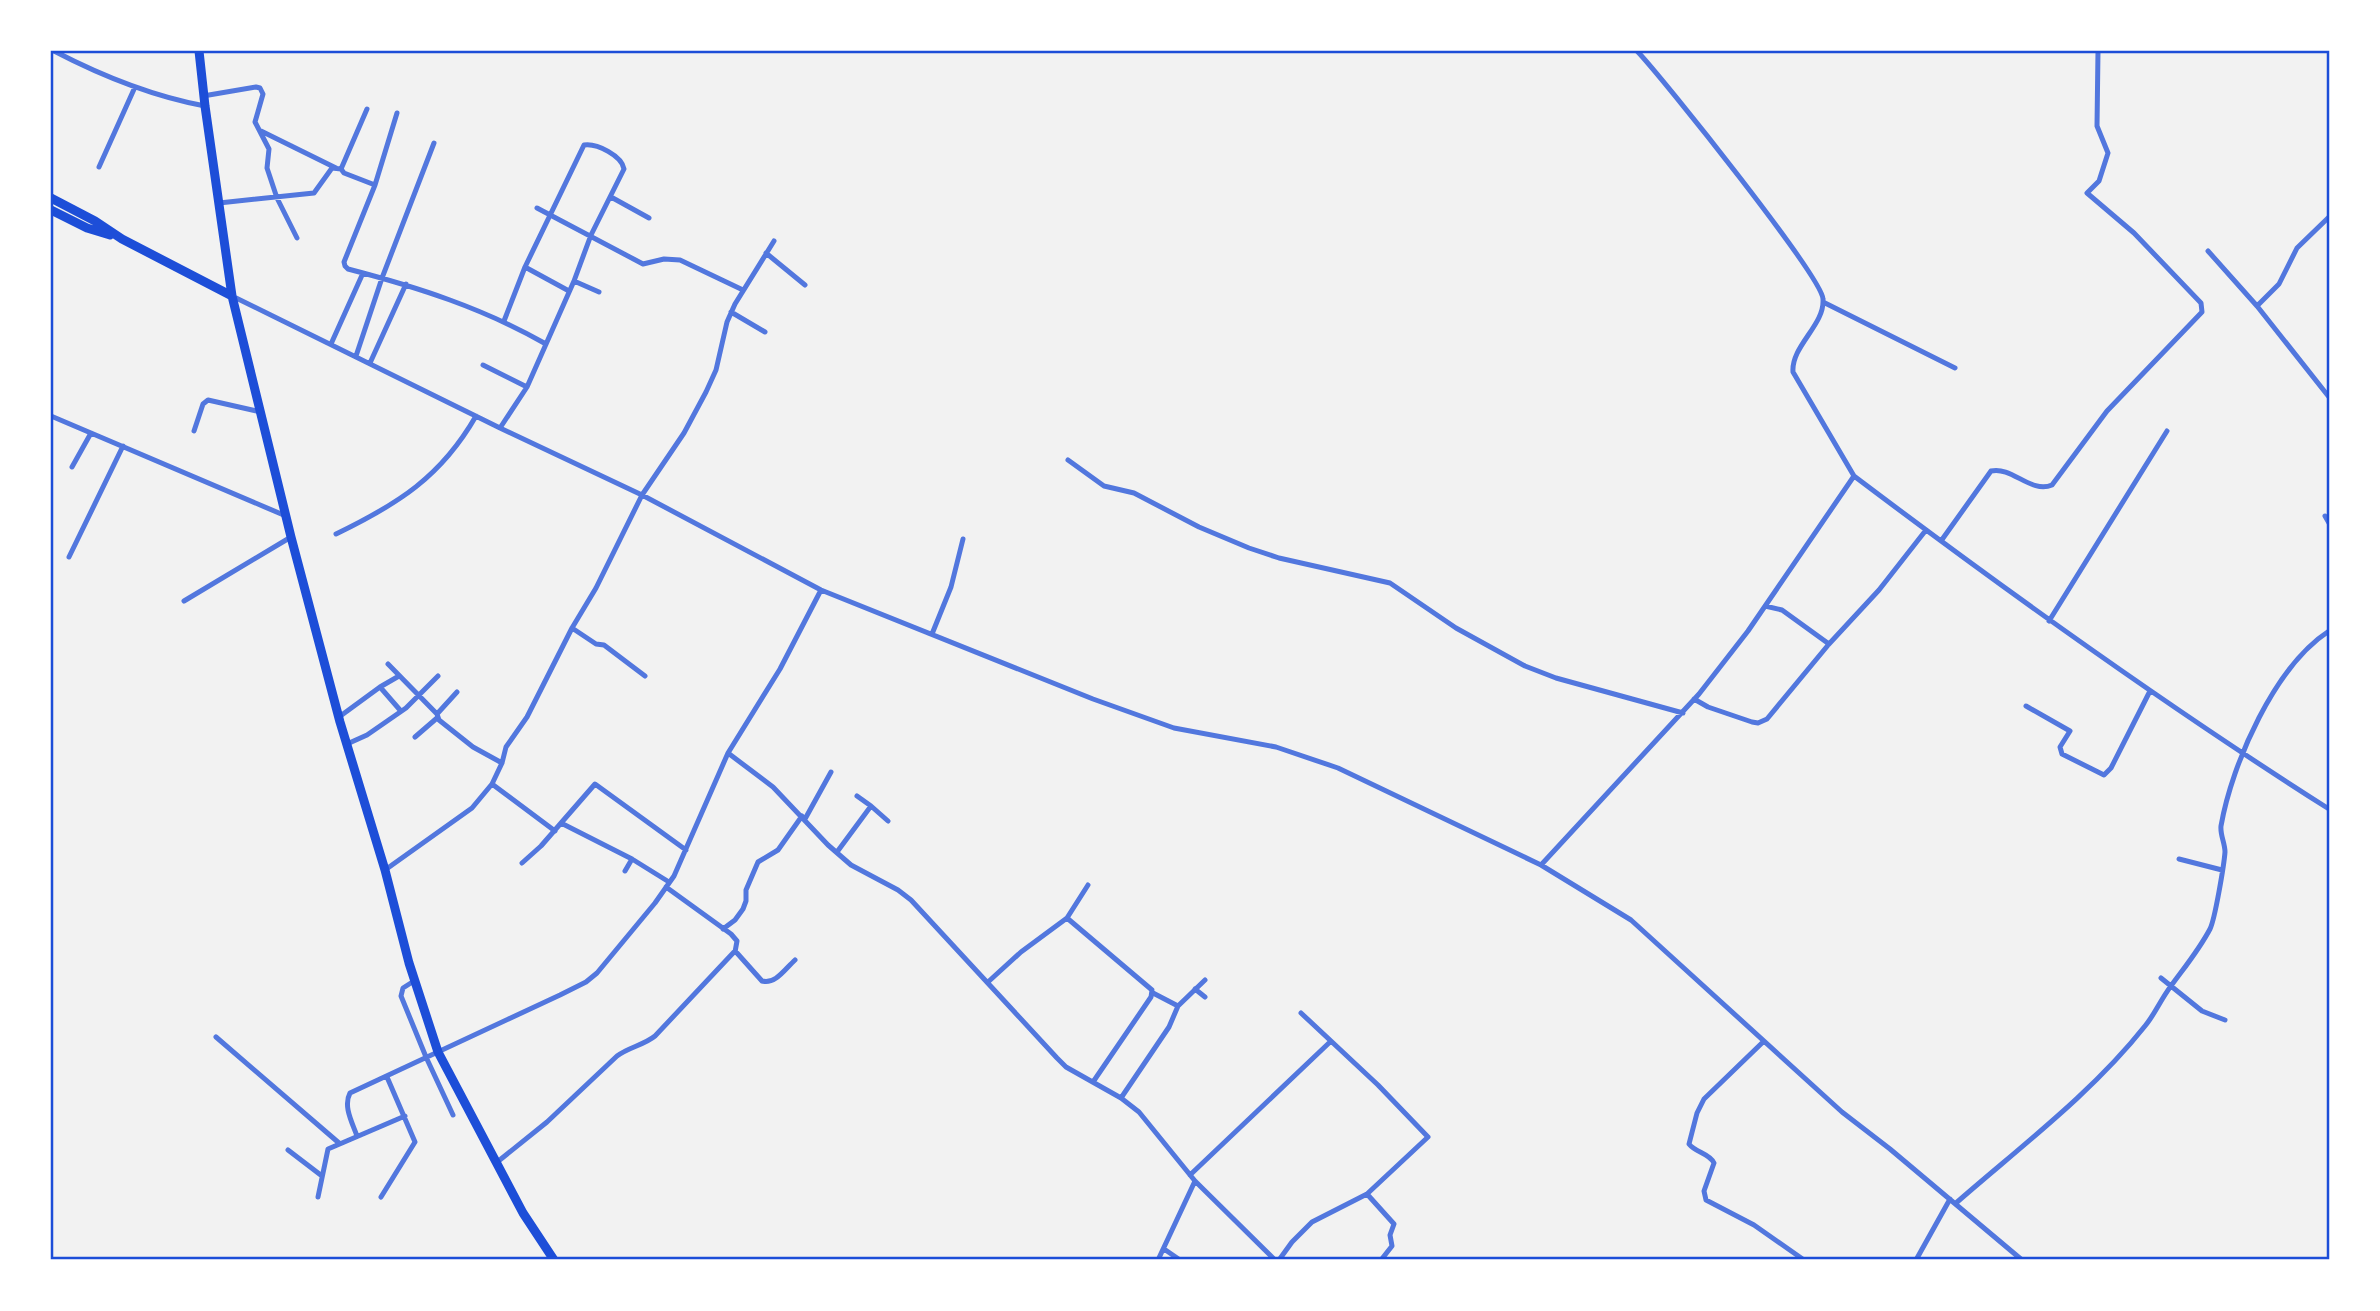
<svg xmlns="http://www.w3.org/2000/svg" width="2380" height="1311" viewBox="0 0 2380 1311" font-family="'Asap Condensed',sans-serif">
<rect width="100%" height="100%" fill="#f2f2f2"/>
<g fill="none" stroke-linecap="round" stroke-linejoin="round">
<path stroke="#5277de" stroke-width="5" d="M54,51C102,76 151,96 205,106
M203,96L256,87L260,88L263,94L255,122L269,149L267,168L277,198L297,238
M397,113L375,185L344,262L345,266L348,269C417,287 483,308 546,344
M261,131L336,168
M99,167L135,87
M341,169L344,173L375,185
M611,197L649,218
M219,203L314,193L332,168L341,169L367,109
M537,208L643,264L664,259L680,260L743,290
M2329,217L2297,248L2279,284L2257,306L2329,397
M2208,251L2257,306
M766,253L805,285
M525,267L569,291
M574,281L599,292
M232,296L500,428L642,495L821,590L1093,699L1174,728L1276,747L1338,768L1541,865L1631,920L1842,1112L1890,1149L2022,1260
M1823,302L1955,368
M731,312L765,332
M331,344L363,273
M356,356L382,278L434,143
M370,363L406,284
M483,365L527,387
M51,416L286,516
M500,428L527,387L574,281L591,235L624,169C622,156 597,143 584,145L525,267L504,321
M194,431L203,404L208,400L261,412
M1068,460L1104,486L1134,493L1199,527L1249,548L1279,558L1390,583L1456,628L1525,666L1556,678L1683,713
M72,467L91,433
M1854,476C2009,593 2165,705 2329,809
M2325,516L2329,523
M336,534C398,504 441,477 476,416
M1941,541L1991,471C2012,466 2031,494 2052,485L2107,411L2202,312L2201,303L2134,233L2087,193L2099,181L2108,153L2097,126L2098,51
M69,557L123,446
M184,601L291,537
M1765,606L1782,610L1829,644
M2049,621L2167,431
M572,628L596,644L604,645L645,676
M932,634L951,587L963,539
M388,664L437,714L439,720L473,747L502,763
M380,687L399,676
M1694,699L1708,707L1752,722L1758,723L1767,719L1829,644L1879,590L1926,530
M2026,706L2070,731L2060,747L2062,754L2104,775L2111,768L2150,691
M437,714L457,692
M339,717L380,687L400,710
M415,737L437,718
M347,744L367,735L406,708L438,676
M728,753L780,669L821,590
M492,784L555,831
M857,796L871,806
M805,819L831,772
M561,823L632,859L669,882
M837,852L871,806L888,821
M2179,859L2222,870
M522,863L541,846L595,784L686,850
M1541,865L1699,694L1748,631L1854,476L1793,372C1791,346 1825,325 1823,299C1822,277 1662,77 1637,51
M385,870L472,808L492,784L502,763L506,747L527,717L572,628L596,588L642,495L684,433L706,392L716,370L727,322L735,304L774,241
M625,871L632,859
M666,887L731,934L737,941L735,952
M1067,918L1088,885
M723,929L735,920L743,909L746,901V890L758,862L778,850L802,816
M2161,978L2202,1011L2225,1020
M414,981L403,988L401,996L426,1057L453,1115
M988,982L1021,952L1067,918L1152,990L1151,997L1093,1082
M1195,989L1205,997
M1153,993L1178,1006L1205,980
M216,1037L339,1143
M1763,1042L1704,1099L1697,1113L1689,1144C1696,1153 1709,1153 1714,1163L1704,1191L1706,1200L1754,1225L1804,1260
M1121,1098L1169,1027L1178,1006
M357,1136C352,1122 343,1106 350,1093L560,995L586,982L597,973L655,903L674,876L728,753L773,787L828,845L851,865L898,890L911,900L1057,1058L1066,1067L1121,1098L1139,1112L1195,1181L1275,1260
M288,1150L322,1176
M496,1163L547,1122L617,1056C629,1047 644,1045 655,1036L734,952L737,953L762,981C775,985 785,969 795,960
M1190,1175L1330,1042
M1367,1194L1394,1224L1390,1235L1392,1246L1381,1260
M318,1197L328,1149L405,1116
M381,1197L415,1142L387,1077
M1956,1203C2020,1147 2092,1093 2145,1026C2155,1014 2161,999 2171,986C2184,968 2199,950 2210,929C2215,919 2224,865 2225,852C2225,843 2220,835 2221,826C2232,763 2275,666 2329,631
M1164,1249L1180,1260
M1158,1260L1195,1181
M1279,1260L1292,1242L1312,1222L1367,1194L1428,1137L1378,1085L1301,1013
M1916,1260L1950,1199"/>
<path stroke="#1d4ed8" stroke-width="9" d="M199,51L205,106L232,296L291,537L340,722L385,870L409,963L438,1052L523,1213L554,1260
M51,198L95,221L122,239L232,296
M51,210L87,228L110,235"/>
</g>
<rect width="2380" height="1311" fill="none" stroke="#ffffff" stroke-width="105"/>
<rect x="52" y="52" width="2276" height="1206" fill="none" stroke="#1d4ed8" stroke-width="2.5"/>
</svg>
